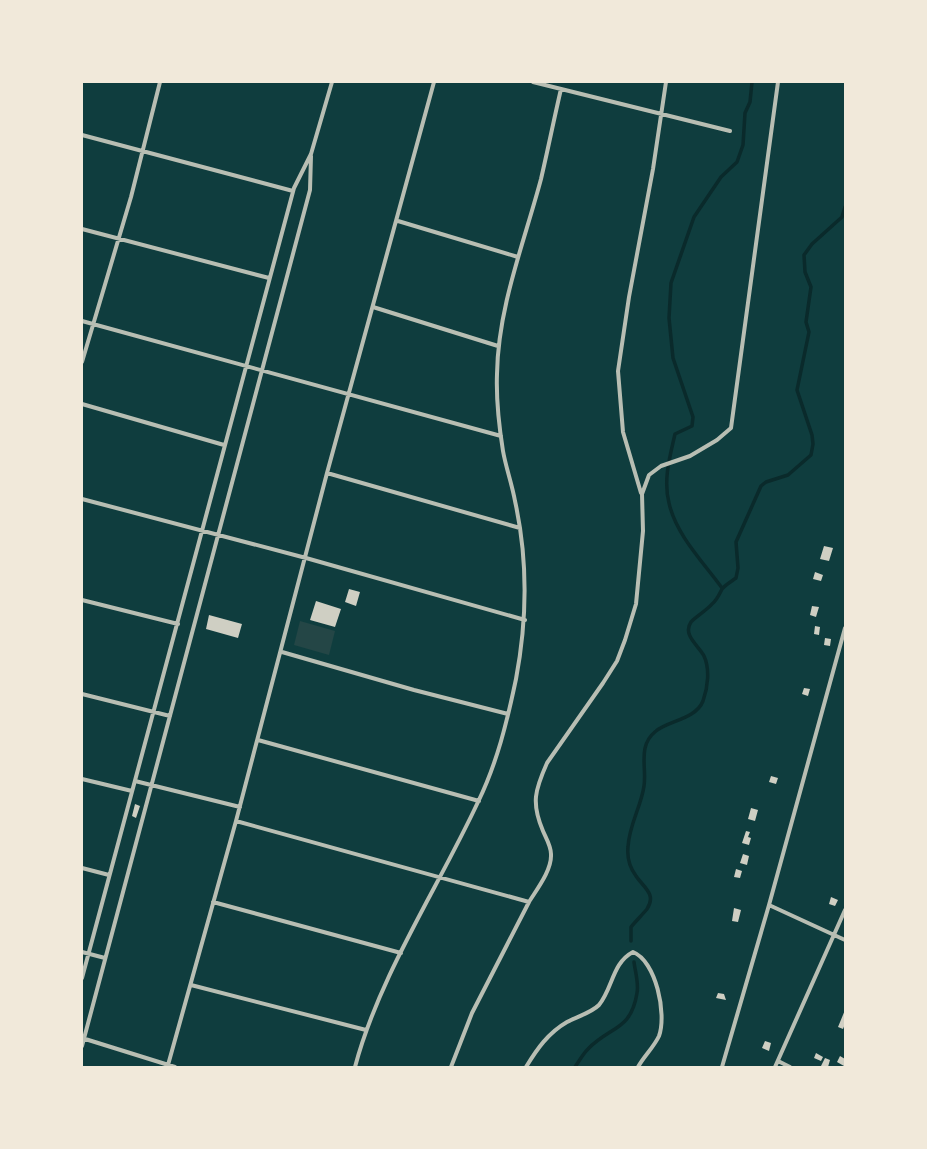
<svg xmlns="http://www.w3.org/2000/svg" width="927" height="1149" viewBox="0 0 927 1149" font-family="'Asap Condensed',sans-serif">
<rect width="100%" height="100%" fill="#0f3d3e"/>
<path fill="#244646" d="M300,621L335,631L329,655L294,645Z"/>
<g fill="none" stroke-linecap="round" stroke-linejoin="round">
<path stroke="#0a2a2b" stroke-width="3.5" d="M722,588C704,563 676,535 669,503C663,480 670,456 675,434L692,426L693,417L673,358L669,318L671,283L694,217L721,177L737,162L743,145L745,113L750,102L752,82
M631,941V927C636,921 642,915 647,909C657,894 643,887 636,876C630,868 627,857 628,847C629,825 641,807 644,786C647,767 637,746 656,731C668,721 696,719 703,701C708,687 710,669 704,656C699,646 682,635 691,622C694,618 707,610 712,604C717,600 719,595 722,589C725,585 732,581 736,578L738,568L736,542L761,486L766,482L788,475L811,455L813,444L812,435L797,390L809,332L806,322L811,287L805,272L804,255L812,244L842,217L845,207
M575,1067C579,1061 583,1054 588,1049C610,1026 631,1031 637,993C639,983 635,971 634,962"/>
</g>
<path fill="#cfcfc3" d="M824,546L833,548L829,561L820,559Z
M815,572L823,575L821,581L813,579Z
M349,589L360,592L356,606L345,602Z
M316,601L341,609L335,627L310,620Z
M812,606L819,607L816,617L810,615Z
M209,615L242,624L238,638L206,629Z
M815,626L820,627L819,635L814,634Z
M825,638L831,639L830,646L824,645Z
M804,688L810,689L808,696L802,694Z
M771,776L778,778L776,784L769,782Z
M135,804L140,806L136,818L132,816Z
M751,808L758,810L755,821L748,819Z
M746,831L750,832L748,837L751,838L749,845L742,843Z
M743,854L749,856L747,865L740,863Z
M736,869L742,871L740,878L734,877Z
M831,897L838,900L835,906L829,904Z
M734,908L741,910L738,922L732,921Z
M718,993L724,994L726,1000L716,998Z
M845,1010V1024L843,1029L838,1027Z
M765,1041L771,1043L769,1051L762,1048Z
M816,1053L823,1057L821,1061L814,1058Z
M840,1056L845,1059L844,1066L837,1062Z
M825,1058L830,1060L828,1067L821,1066Z"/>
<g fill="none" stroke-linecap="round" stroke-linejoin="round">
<path stroke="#b8beb3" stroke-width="4" d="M533,82L730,131
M82,135L293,191
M398,221L518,257
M82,229L269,278
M373,307L498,346
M82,321L501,436
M82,362L131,197L160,82
M82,404L224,445
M327,473L520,528
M641,493L623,432L618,371L629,297L653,169L666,82
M82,499L306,558L525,620
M82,600L178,624
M282,652L414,690L508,714
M82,694L170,716
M258,740L479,801
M82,779L132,791
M135,781L240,807
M236,821L529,902L472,1013L451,1067
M82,868L109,875
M213,902L401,953
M529,902C537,889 552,870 551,854C551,846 546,838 543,831C531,803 535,790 547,763L603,683L617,661L625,640L636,604L643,531L642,494L649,475L661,466L690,456L717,440L731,428L778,82
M769,905L845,940
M82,952L105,958
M82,978L294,188L311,154L332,82
M191,985L366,1030
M82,1038L175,1067
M82,1046L310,190L311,156
M778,1061L790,1067
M168,1065L236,821L327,473L434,82
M355,1067C379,976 438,888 478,802C497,763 507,722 516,679C527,621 528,560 515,501C512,484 506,468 503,451C499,426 496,400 497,374C498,307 524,243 541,179C548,149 554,119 561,89
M526,1067C537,1049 548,1033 567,1022C576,1017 591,1013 599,1005C613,988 612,963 633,952C656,961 667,1014 659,1036C654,1047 644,1056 638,1067
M722,1067L769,905L845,628
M775,1067L845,910"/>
</g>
<rect width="927" height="1149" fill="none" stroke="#f1e9da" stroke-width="166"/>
</svg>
